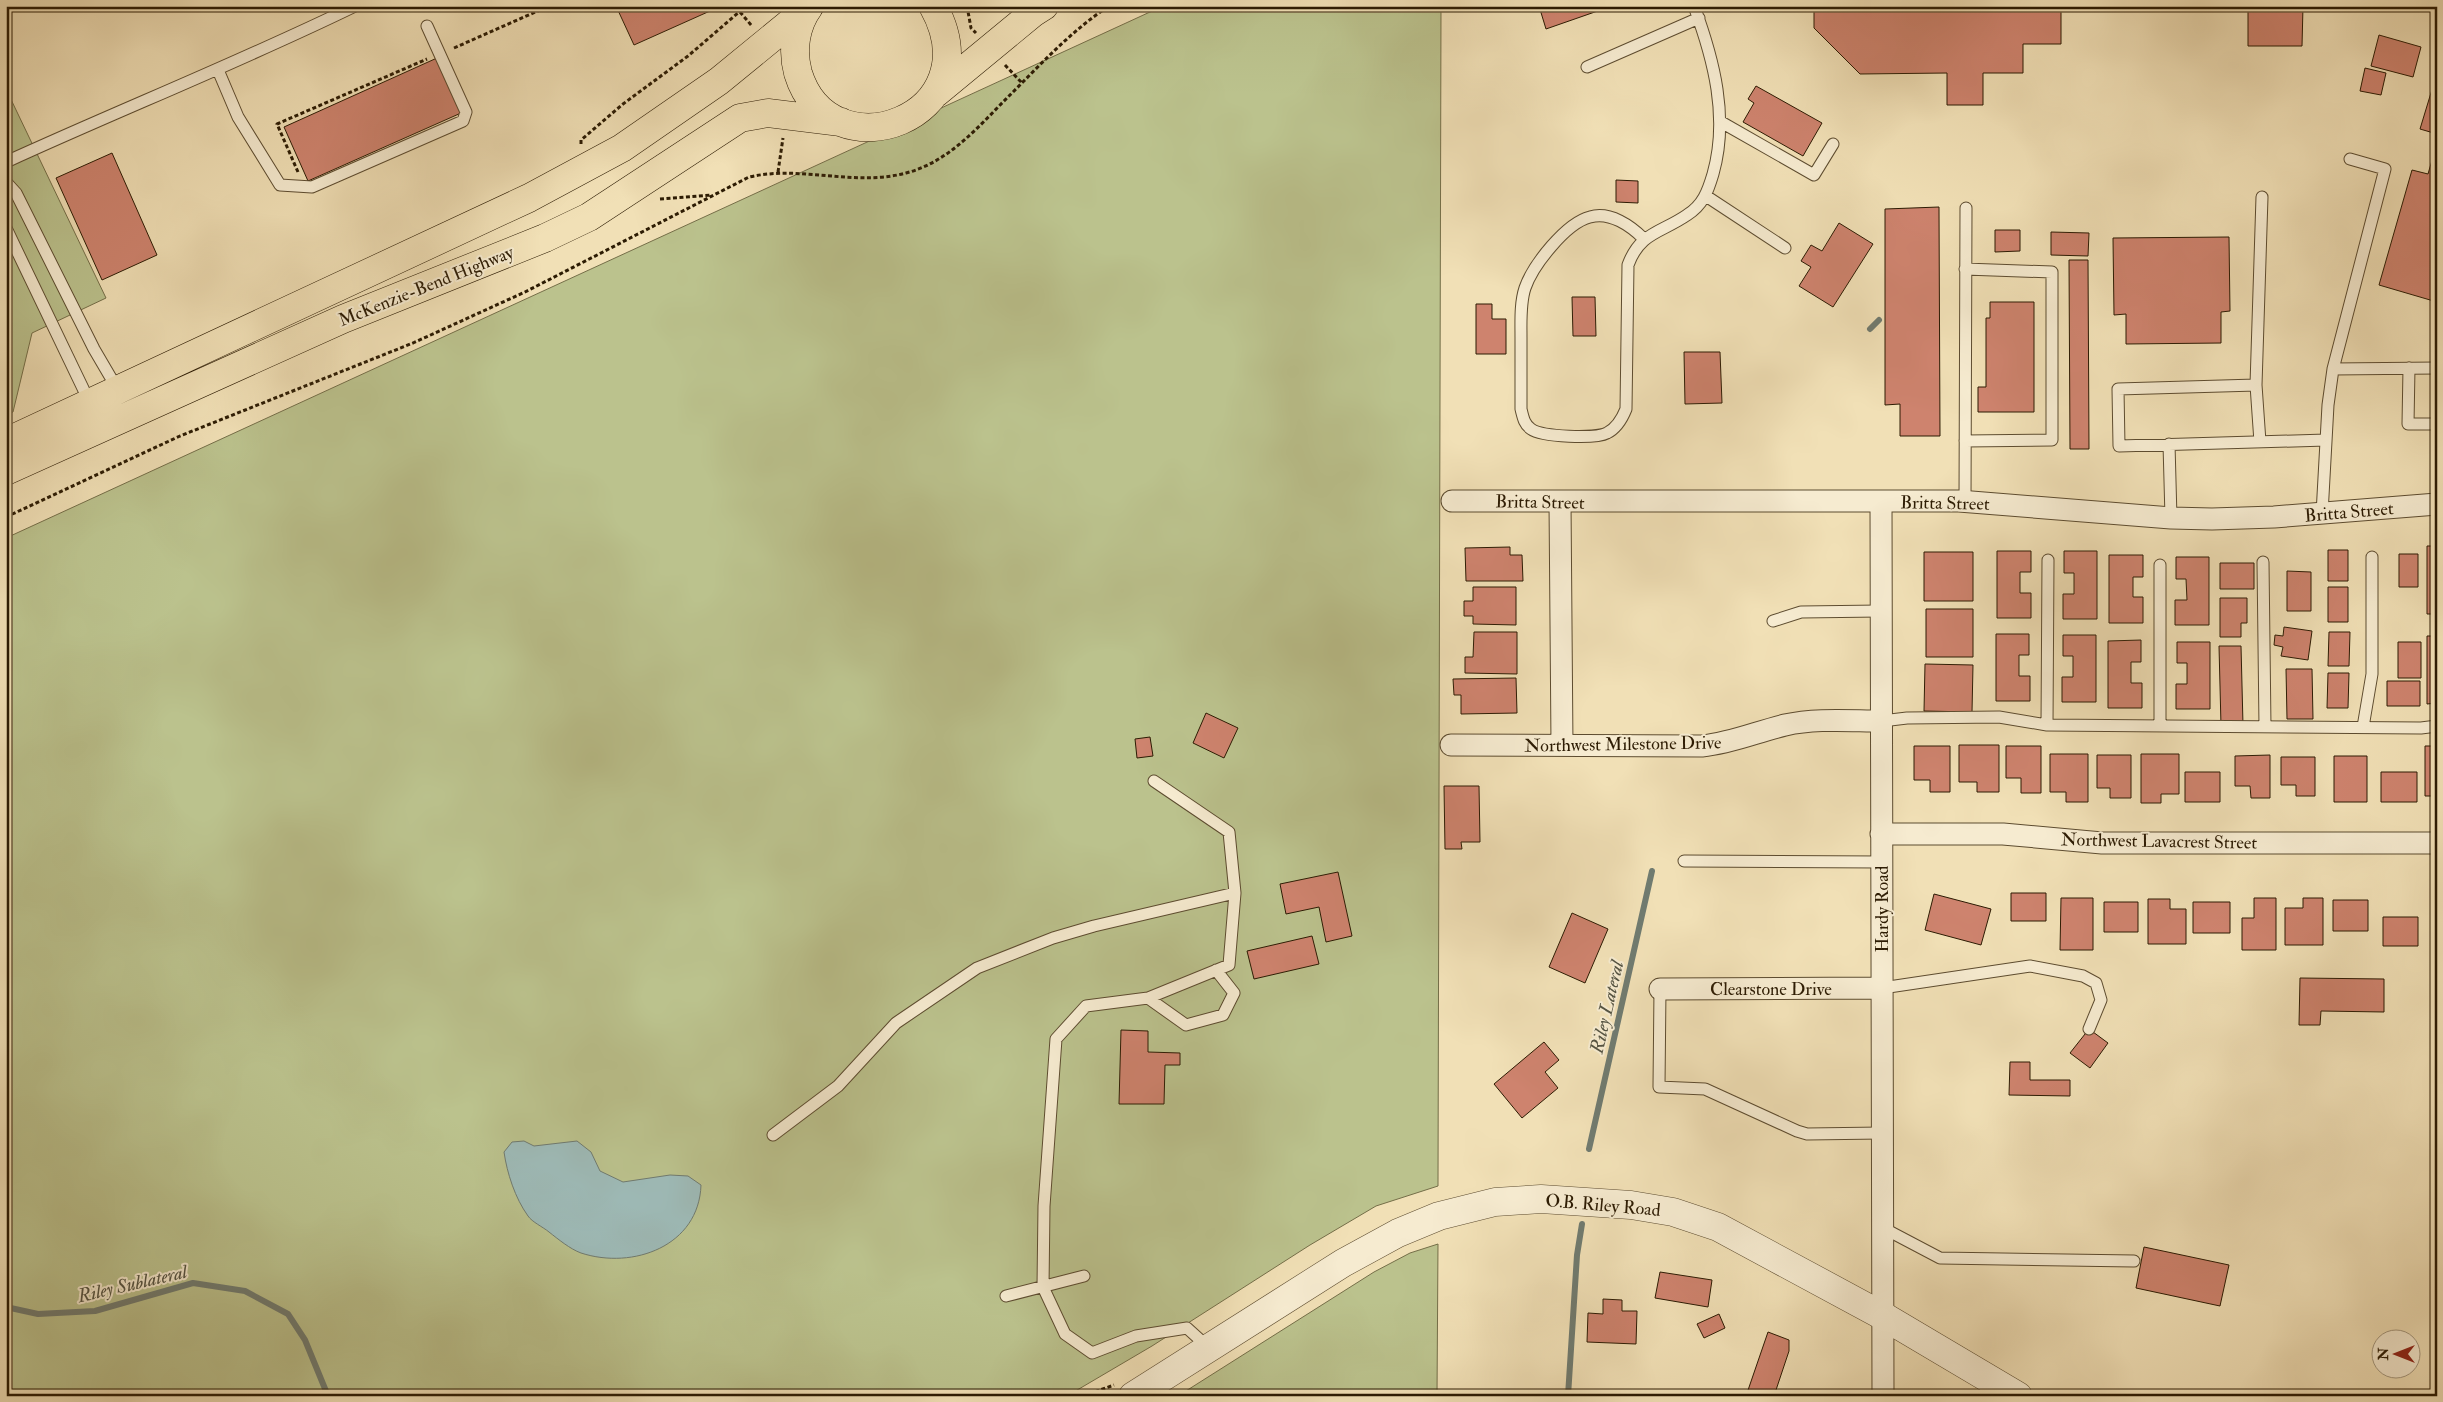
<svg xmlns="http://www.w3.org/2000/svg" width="2443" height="1402" viewBox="0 0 2443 1402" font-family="'IM FELL Double Pica',serif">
<rect width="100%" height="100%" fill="#f1e0b6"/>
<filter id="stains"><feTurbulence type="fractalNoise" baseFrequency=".004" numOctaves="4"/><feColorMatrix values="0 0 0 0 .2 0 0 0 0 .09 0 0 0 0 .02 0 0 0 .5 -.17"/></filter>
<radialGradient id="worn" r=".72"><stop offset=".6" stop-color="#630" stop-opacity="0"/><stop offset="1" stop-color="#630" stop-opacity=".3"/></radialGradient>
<path fill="#bbc28d" stroke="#746e48" d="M1163,6H1441L1438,1186L1376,1206L1310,1245L1152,1346L1067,1396H6V538Z
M6,89L106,298L32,333L13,412L6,415Z
M1438,1244L1437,1396H1178L1374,1272L1410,1253Z"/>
<path fill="#9ebbb8" stroke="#707b70" d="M524,1141L534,1146L577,1141L591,1152L600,1171L623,1182L670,1175L688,1176L701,1185C699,1246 633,1270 581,1253C570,1249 558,1239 549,1232C543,1227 532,1222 528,1216C515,1198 507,1173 504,1152L512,1142Z"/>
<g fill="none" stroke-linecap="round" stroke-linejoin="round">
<path stroke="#707b70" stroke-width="6" d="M1870,329L1879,320
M1589,1149L1652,871
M6,1307L38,1314L95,1311L193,1283L245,1291L288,1314L305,1340L328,1396
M1568,1396L1577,1255L1582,1224"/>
</g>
<path fill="#ce836e" stroke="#2c1b03" d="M616,6H708L710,11L634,45Z
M1539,6H1612L1546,29Z
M1814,6H2147V8H2061V44H2023V73H1983V105H1947V73L1860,74L1814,28Z
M2248,6H2303L2302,46H2248Z
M2379,35L2421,47L2413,77L2371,66Z
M437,58L461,113L308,181L284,127Z
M2365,68L2386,73L2381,95L2360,91Z
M2437,73V134L2420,129Z
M1756,86L1822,123L1803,156L1743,122L1754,103L1748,99Z
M2437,143V302L2379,285L2412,170L2428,174Z
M112,153L157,255L102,280L56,178Z
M1616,180L1638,181V203L1616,202Z
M1939,207L1940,436H1900V404L1885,405V209Z
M1839,223L1873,244L1833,307L1799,286L1811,267L1801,261L1811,245L1822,251Z
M1995,230H2020V251L1995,252Z
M2051,232L2089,233L2088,256L2051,255Z
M2229,237L2230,311L2221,312V343L2126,344V314L2114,315L2113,238Z
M2069,260H2088L2089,449H2070Z
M1572,297H1595L1596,336H1573Z
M1990,302H2034V412H1978V387H1986V318H1990Z
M1476,304H1492V319H1506V354H1476Z
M1684,352H1720L1722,403L1685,404Z
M2427,546H2437V614H2427Z
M1510,547V555H1522L1523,581H1466L1465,548Z
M2328,550H2348V581H2328Z
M1997,551H2031V572H2020V593H2031V618H1997Z
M2064,551H2097V619H2063V594H2074V573H2064Z
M1924,552H1973V601H1924Z
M2399,554H2418V587H2399Z
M2109,555H2143V577H2133V597H2143V623H2109Z
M2176,557H2209V625H2175V600H2187L2186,579H2176Z
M2220,563H2254V589H2220Z
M2287,571L2311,572V611H2287Z
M1473,587H1516V625L1473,624V616H1464V601H1473Z
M2328,587H2348V622H2328Z
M2220,598H2247V623H2241V637H2220Z
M1926,609H1973V657H1926Z
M2284,627L2312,631L2308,660L2281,656L2283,647L2274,645L2275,635L2283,636Z
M1474,632H1517V674L1465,673V657H1473Z
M2329,632H2350L2349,666H2328Z
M1996,634H2029V655H2019V676H2030V701H1996Z
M2063,635H2096V702H2062V677H2073V656H2063Z
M2427,636H2437V703L2427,704Z
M2141,640V662H2131V683H2142V708H2108V641Z
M2177,642H2210V709H2176V684H2187V663H2177Z
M2398,642H2421V678H2398Z
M2219,646H2241L2243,725L2221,726Z
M1925,664L1973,665L1972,712L1924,711Z
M2286,669H2312L2313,719H2287Z
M2328,673H2349L2348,708H2327Z
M1516,678L1517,713L1461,714V695H1454L1453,679Z
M2387,681H2420V706H2387Z
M1206,713L1238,728L1224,758L1193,743Z
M1150,737L1153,756L1137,758L1135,739Z
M1959,745H1999V792H1977V782H1959Z
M1914,746H1950V792H1930V780H1914Z
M2006,746H2041V793H2021V778H2006Z
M2425,746H2437V796H2425Z
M2050,754H2088V802H2066V792H2050Z
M2141,754H2179V794H2161V803H2141Z
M2097,755H2131V798H2110V788H2097Z
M2270,755V798H2251L2250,786H2235V756Z
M2334,756H2367V802H2334Z
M2281,757H2315V796H2296V785H2281Z
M2185,772H2220V802H2185Z
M2381,772H2417V802H2381Z
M1444,786H1479L1480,842H1461L1462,849H1445Z
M1338,872L1352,936L1326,942L1319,907L1286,914L1280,884Z
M2011,893H2046V921H2011Z
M1934,894L1991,909L1981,945L1925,930Z
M2061,898H2093V950H2060Z
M2254,898H2276V950H2242V918H2254Z
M2303,898H2323V945H2285V908H2303Z
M2148,899H2170V909H2186V944H2148Z
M2333,900H2368V931H2333Z
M2435,901H2437V958H2434Z
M2104,902H2138V932H2104Z
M2193,902H2230V933H2193Z
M1572,913L1608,929L1585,983L1549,967Z
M2383,917H2418V946H2383Z
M1312,936L1319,964L1254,979L1247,951Z
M2300,978L2384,979V1012L2321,1011L2320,1025H2299Z
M2089,1029L2108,1043L2090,1068L2070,1053Z
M1121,1030L1148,1031V1052L1180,1053V1065H1165L1164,1104H1119Z
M1544,1042L1559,1060L1545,1072L1558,1088L1522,1118L1494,1084Z
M2010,1062H2030V1080H2070V1096L2009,1095Z
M2144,1247L2229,1265L2220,1306L2136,1288Z
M1660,1272L1712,1280L1708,1307L1655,1298Z
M1603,1299L1622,1300V1311H1637L1636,1344L1587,1342L1588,1313L1603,1314Z
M1719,1314L1725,1328L1704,1338L1697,1324Z
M1768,1332L1789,1340V1351L1774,1396H1746Z"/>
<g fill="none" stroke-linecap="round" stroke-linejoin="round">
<defs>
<path id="service" d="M1587,67L1699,18
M218,70L238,117L280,185L312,187L463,121L466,112L427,26
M1721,122L1814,175L1833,144
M6,162C122,109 240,62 355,6
M6,182L16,193L94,349L118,390
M1706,196L1785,248
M2262,197L2256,385L2118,389L2119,446L2326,440
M6,228L90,403
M1644,239C1631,226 1610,211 1590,217C1566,223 1533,265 1525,288C1520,303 1521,321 1521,337C1521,361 1521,385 1521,409C1523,417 1524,424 1531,429C1542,437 1596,439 1607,433C1617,428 1622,419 1626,409L1628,265C1640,232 1661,233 1687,215C1703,205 1708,191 1713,174C1729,118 1714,60 1694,6
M2409,368L2408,424H2437
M2333,369L2437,368
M2256,385L2260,442
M1965,441L2052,440V272L1965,269
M2169,444L2171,518
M1965,501L1966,208
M2322,514L2328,405L2333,369L2385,169L2350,159
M2263,562L2265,727
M2160,565V726
M1773,621L1801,612L1880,611
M1882,721L1907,718L1999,717L2047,725L2421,728L2437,726
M2047,725L2048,560
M2363,727L2372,674V557
M1154,781L1229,832L1235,893L1229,965L1148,998L1086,1006L1056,1039L1044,1206L1043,1287L1065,1334L1092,1353L1136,1336L1187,1328L1209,1348
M1684,861L1881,862
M1882,988L2030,966L2083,976L2096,983L2101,1000L2089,1029
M1660,989L1659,1087L1705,1089L1797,1131L1807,1134L1882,1133
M1148,998L1186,1025L1223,1015L1234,993L1216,970
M773,1135L838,1086L896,1023L977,968L1053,938L1094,926L1235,893
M1883,1228L1940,1258L2134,1261
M1006,1296L1084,1276"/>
<path id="minor" d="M1452,501H1959L2171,518L2212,519L2274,517L2437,504
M1560,502L1562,745
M1881,502L1883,1396
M1451,745L1702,746C1732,743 1756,732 1785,725C1816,718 1850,721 1882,721
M1881,834H2003L2102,843H2437
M1660,989L1882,988"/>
<path id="tertiary" d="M1133,1396L1343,1263L1398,1233L1439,1216L1495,1202L1541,1199L1631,1205L1673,1212L1718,1227L1883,1316L2018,1396"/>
<path id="trunk" d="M809,7C795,26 792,51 798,73C830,178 995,117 933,6
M936,93L1033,13L1044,6
M6,442L529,198L622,148L719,81L807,9
M6,471L343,319L545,238L589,217L740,118L768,113L841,122"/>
</defs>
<use href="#service" stroke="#5d4c30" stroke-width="13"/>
<use href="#minor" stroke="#5d4c30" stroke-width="23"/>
<use href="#tertiary" stroke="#5d4c30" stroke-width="29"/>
<use href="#trunk" stroke="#2c1b03" stroke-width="29"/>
<path stroke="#2c1b03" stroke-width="3" stroke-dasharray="4 2.5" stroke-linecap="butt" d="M967,6L971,28L976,33
M740,12L752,26
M454,48L549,6
M1005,65L1022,83
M581,144V140L623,104L688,56L746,6
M298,172L277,124L427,59
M778,172L783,138
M660,199L711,195
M6,517L180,436L413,343L525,292L749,177C802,165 854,187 906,173C949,162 978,127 1008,97C1040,65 1071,31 1109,6
M1083,1396L1114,1385"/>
<use href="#service" stroke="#f6ebd0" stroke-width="11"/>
<use href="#minor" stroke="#f6ebd0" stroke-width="21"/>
<use href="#tertiary" stroke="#f6ebd0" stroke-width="28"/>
<use href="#trunk" stroke="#f1e0b6" stroke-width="28"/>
</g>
<g text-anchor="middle" stroke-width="4" stroke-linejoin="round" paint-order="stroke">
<g font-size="18" fill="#2c1b03" stroke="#f6ebd0">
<text transform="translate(426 286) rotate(-22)" y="6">McKenzie-Bend Highway</text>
<text transform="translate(1540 502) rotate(1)" y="6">Britta Street</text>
<text transform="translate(1945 503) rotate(1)" y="6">Britta Street</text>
<text transform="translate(2349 512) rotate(-5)" y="6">Britta Street</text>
<text transform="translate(1623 744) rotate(-1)" y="6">Northwest Milestone Drive</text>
<text transform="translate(2159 841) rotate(1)" y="6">Northwest Lavacrest Street</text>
<text transform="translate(1882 909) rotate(-90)" y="6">Hardy Road</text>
<text x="1771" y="995">Clearstone Drive</text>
<text transform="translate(1603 1205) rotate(5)" y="6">O.B. Riley Road</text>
</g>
<g font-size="19" font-style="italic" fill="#545342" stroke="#f6ebd0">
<text transform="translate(1606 1007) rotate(-77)" y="7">Riley Lateral</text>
<text transform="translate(132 1283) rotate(-13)" y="7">Riley Sublateral</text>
</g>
</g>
<rect width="2443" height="1402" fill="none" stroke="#f1e0b6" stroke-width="25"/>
<rect x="8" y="8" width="2428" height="1387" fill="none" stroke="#2c1b03" stroke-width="2.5"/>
<rect x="12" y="12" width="2418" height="1377" fill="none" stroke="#2c1b03"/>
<g transform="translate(2396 1354) rotate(270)"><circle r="24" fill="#f6ebd0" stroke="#a5987e"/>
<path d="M0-4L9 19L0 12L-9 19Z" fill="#8f2418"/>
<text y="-8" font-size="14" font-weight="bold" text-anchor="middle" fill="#2c1b03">N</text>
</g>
<rect width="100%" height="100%" filter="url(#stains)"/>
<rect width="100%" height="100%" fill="url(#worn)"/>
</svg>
